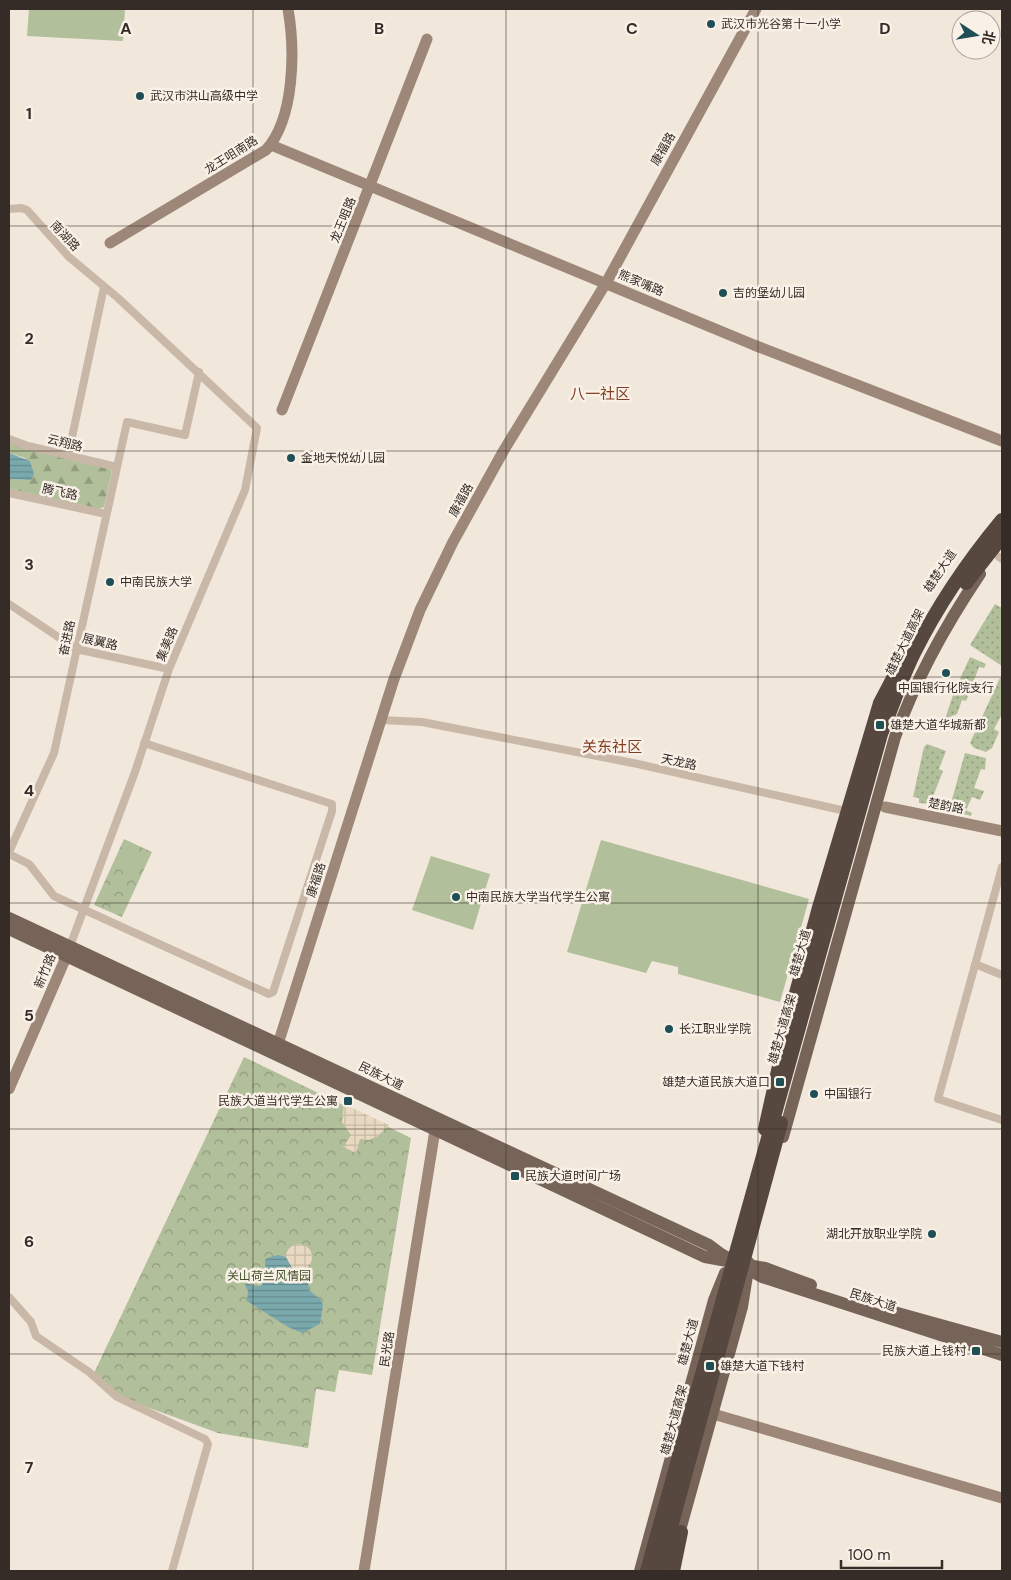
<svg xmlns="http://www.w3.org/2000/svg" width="1011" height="1580" viewBox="0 0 1011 1580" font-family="'DM Sans','Noto Sans SC',sans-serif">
<defs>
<pattern id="grass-dots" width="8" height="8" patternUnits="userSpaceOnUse" patternTransform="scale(1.25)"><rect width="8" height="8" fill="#b1bf9b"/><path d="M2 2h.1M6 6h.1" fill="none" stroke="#919b7e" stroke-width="1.8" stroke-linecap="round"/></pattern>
<pattern id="forest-firs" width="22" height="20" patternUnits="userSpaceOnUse" patternTransform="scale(1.25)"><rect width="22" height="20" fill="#b1bf9b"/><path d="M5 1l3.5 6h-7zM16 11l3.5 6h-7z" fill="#919b7e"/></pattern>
<pattern id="park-crowns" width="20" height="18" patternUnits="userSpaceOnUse" patternTransform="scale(1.25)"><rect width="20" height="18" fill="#b1bf9b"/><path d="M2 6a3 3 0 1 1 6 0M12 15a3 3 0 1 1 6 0" fill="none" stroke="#919b7e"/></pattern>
<pattern id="plaza-grid" width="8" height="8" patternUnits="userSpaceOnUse" patternTransform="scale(1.25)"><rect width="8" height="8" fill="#e9d9c2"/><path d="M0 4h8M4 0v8" fill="none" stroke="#c8baa7"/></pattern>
<pattern id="water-rules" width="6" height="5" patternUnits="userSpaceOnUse" patternTransform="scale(1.25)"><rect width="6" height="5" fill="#7aa9ad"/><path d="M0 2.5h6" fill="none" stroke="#658a8d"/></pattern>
</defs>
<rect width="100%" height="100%" fill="#f1e7db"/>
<path fill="url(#grass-dots)" d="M995,604L1002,608V666L970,645Z
M970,657L986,664L984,668L979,667L966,701L962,700L957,714L945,719L954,692Z
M1000,678H1002V714L994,729L999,732L992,748L986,752L974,748L970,743Z
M927,744L946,751L939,769L943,771L930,804L919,803V798L913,797L924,747Z
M965,753L986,758L985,770L981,769L974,788L984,791L980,800L972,797L966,810L972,813L971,816L949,810Z"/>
<path fill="url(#forest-firs)" d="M9,442L109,468L112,471L104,507L99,509L9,489V479L31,480L25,458L9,453Z"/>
<path fill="url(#park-crowns)" d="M124,839L152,852L122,917L94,905Z
M244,1057L411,1138L372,1375L339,1370L335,1392L316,1389L308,1448L218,1433L125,1399L94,1373Z"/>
<path fill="#b1bf9b" d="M29,9H125L123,41L27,36Z
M601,840L809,899L780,1002L678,974V967L652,961L646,973L567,952Z
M123,846L147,857L141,870L117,859Z
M431,856L490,874L473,930L412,910Z"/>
<path fill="url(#plaza-grid)" d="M344,1104L389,1125L378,1136L369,1140L360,1139L356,1153L343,1147L351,1135L342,1122Z
M286 1257a13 13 0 1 1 26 0a13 13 0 1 1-26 0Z"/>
<path fill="url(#water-rules)" d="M9,453L30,461L34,474L31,480L9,479Z
M278,1255L286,1257L292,1268L299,1270L306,1268L309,1290L321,1300L323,1305L320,1324L302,1333L288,1327L247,1301L248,1291L245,1285L247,1283L258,1287L262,1285L266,1274L265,1260L267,1258Z"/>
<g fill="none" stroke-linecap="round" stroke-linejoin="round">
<path stroke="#c9b8a7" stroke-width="8" d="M9,209L21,208L27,210L69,257L118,298L257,428L245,490L169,669L135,772L70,946
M9,439L28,446L117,467
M68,456L104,287
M9,493L106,514
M999,557L1002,559
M9,604L76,649L169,669
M381,720L422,722L638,764L850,812
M9,852L54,753L127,422L185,435L199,372
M9,854L29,864L54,896L269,994L273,992L332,811V804L144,743
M1002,867L938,1099L1002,1120
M975,964L1002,975
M9,1297L31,1322L36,1336L89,1372L117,1397L205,1439L208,1444L172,1571"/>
<path stroke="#9c8778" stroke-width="11" d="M271,145L754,345L1002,441
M110,243L266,150C295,118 295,49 288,9
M282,410L427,39
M885,807L1002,831
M278,1044L394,679L420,610L453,542L504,450L606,283L756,9
M9,1089L70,948
M713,1414L1002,1498
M364,1571L435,1130"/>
<path stroke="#776459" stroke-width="12" d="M9,918L709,1245L721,1254L762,1277L1002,1355
M9,929L705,1257L765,1268L811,1285
M783,1137L895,737C916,678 945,626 980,574
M894,1312L1002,1342
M677,1541L742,1307L749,1263
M640,1571L714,1300L725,1273"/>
<path stroke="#56473f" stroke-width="14" d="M765,1129L792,1008
M673,1571L681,1532"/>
<path stroke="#56473f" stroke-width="14" d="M966,583L1002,537
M792,1008L818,911L880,703L900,665
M647,1571L881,734C892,708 901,679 914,653C938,605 968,561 1002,520
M659,1571L781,1123"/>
</g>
<path fill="none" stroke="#352c27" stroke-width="1" stroke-opacity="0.55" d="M253,9V1571M506,9V1571M758,9V1571M9,226H1002M9,451H1002M9,677H1002M9,903H1002M9,1129H1002M9,1354H1002"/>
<g fill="#1e4f55" stroke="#f9f1e7" stroke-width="2">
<circle cx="711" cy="24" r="5"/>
<circle cx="140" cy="96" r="5"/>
<circle cx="723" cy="293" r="5"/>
<circle cx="291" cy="458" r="5"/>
<circle cx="110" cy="582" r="5"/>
<circle cx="946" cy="673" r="5"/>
<rect x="875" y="720" width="10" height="10" rx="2.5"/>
<circle cx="456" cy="897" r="5"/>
<circle cx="669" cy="1029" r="5"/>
<rect x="775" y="1077" width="10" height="10" rx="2.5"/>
<circle cx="814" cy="1094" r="5"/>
<rect x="343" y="1096" width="10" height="10" rx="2.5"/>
<rect x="510" y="1171" width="10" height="10" rx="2.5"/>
<circle cx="932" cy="1234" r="5"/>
<rect x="971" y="1346" width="10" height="10" rx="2.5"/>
<rect x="705" y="1361" width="10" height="10" rx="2.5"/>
</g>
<g text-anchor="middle" stroke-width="5" stroke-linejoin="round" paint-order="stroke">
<g font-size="12" fill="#352c27" stroke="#f9f1e7" text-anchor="start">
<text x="721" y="28">武汉市光谷第十一小学</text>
<text x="150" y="100">武汉市洪山高级中学</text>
<text x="733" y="297">吉的堡幼儿园</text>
<text x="301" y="462">金地天悦幼儿园</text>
<text x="120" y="586">中南民族大学</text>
<text x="946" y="692" text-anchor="middle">中国银行化院支行</text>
<text x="890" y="729">雄楚大道华城新都</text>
<text x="466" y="901">中南民族大学当代学生公寓</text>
<text x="679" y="1033">长江职业学院</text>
<text x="770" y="1086" text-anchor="end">雄楚大道民族大道口</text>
<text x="824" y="1098">中国银行</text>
<text x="338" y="1105" text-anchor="end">民族大道当代学生公寓</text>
<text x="525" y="1180">民族大道时间广场</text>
<text x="922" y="1238" text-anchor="end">湖北开放职业学院</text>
<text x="966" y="1355" text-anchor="end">民族大道上钱村</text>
<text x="720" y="1370">雄楚大道下钱村</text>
</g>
<g font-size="12" fill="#352c27" stroke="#f9f1e7">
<text transform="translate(663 149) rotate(-60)" y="4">康福路</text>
<text transform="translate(231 155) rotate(-32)" y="4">龙王咀南路</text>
<text transform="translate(343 220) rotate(-68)" y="4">龙王咀路</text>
<text transform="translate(65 236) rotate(47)" y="4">南湖路</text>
<text transform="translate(641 283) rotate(23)" y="4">熊家嘴路</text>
<text transform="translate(65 443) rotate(14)" y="4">云翔路</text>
<text transform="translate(60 492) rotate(12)" y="4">腾飞路</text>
<text transform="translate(461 500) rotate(-61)" y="4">康福路</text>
<text transform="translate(940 571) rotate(-56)" y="4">雄楚大道</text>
<text transform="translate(67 638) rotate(-78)" y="4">奋进路</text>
<text transform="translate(100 642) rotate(13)" y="4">展翼路</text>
<text transform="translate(905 642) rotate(-64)" y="4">雄楚大道高架</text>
<text transform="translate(167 644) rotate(-67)" y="4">集美路</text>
<text transform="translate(679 762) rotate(12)" y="4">天龙路</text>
<text transform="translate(946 806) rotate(11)" y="4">楚韵路</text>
<text transform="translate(316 880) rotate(-72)" y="4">康福路</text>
<text transform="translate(800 953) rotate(-74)" y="4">雄楚大道</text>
<text transform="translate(45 971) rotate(-67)" y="4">新竹路</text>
<text transform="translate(782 1029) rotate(-74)" y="4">雄楚大道高架</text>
<text transform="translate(381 1076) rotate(26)" y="4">民族大道</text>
<text transform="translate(873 1300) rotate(18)" y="4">民族大道</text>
<text transform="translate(688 1342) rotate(-75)" y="4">雄楚大道</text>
<text transform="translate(387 1349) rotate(-81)" y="4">民光路</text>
<text transform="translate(674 1420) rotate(-75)" y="4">雄楚大道高架</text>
</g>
<g font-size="12" fill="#43532c" stroke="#f9f1e7">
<text x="269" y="1280">关山荷兰风情园</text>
</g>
<g font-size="15" fill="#823e22" stroke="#f9f1e7">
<text x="600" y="399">八一社区</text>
<text x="612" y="752">关东社区</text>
</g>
</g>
<g font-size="16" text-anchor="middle" font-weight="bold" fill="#352c27" stroke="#f9f1e7" stroke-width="5" stroke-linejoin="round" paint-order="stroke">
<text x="126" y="34">A</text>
<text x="379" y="34">B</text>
<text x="632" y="34">C</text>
<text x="885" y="34">D</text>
<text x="29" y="119">1</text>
<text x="29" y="344">2</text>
<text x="29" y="570">3</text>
<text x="29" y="796">4</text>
<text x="29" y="1021">5</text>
<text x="29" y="1247">6</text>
<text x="29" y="1473">7</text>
</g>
<rect width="1011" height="1580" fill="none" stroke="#352c27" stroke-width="20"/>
<g transform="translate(976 35) rotate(102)"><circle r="24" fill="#f9f1e7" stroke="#aba29a"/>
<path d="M0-4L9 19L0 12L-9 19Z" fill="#1e4f55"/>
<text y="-8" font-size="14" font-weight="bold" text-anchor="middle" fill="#352c27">北</text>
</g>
<path d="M841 1560v8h101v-8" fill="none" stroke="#352c27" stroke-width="2.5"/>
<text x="848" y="1560" font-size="15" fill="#352c27" stroke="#f9f1e7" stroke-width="4" paint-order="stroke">100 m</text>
</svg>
